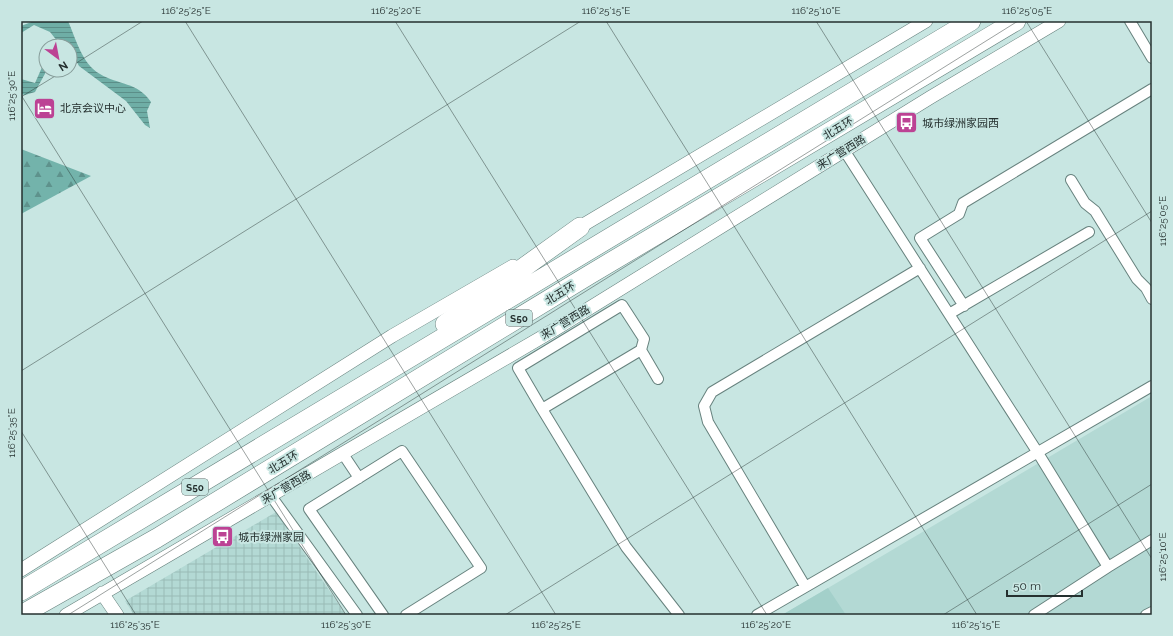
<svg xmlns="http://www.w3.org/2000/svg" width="1173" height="636" viewBox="0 0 1173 636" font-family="Raleway,'Noto Sans SC',sans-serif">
<defs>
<pattern id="industrial-grid" width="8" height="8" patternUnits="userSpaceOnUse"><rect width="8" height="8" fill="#b3d9d4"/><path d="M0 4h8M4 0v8" fill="none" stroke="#9abbb6"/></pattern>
<pattern id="forest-firs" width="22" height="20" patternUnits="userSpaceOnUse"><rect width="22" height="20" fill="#73b3ab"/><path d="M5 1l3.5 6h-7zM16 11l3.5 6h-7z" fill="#5e928c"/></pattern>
<pattern id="water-rules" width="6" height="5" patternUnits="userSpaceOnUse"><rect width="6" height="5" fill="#6faea6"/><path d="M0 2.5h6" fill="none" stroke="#5b8e88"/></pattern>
</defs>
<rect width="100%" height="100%" fill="#c8e6e2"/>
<path fill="#b3d9d4" d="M1152,396V615H782L828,588Z"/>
<path fill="url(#industrial-grid)" d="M276,512L346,615H134L125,601Z"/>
<path fill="#a3d0ca" d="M828,588L846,615H782Z"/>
<path fill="url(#forest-firs)" d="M21,149L91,176L21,214Z"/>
<path fill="url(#water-rules)" d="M34,21H68C76,39 82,64 100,74C118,85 138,82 151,102L147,111L150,128L145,125L126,101L79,66L73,55H70V46H57L58,42L50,32L34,25L21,33V26Z
M46,63L47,70L35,92L25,95L21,94V79L35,83L43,65Z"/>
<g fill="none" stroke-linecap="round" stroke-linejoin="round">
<defs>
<path id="minor" d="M1130,21L1152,58
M844,150L1038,453L1108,567L1152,540
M1071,180L1085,203L1095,211L1137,279L1146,288L1152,299
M964,306L920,238L959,214L963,203L1152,89
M949,314L1089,232
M658,379L641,350L542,409L626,547L679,615
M542,409L518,368L622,305L644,339L641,350
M343,454L359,478
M271,496L357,615
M805,586L708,422L704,406L712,392L920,268
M383,615L309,509L402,451L481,568L406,615
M757,615L1152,386
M1034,615L1108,567
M1146,615L1152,612"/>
<path id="tertiary" d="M573,231L926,21
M21,570L392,336L513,266
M102,593L117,615
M66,615L554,330L931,97L1059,21"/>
<path id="motorway" d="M445,324L580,227
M21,591L971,21
M21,615L157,538L589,275L1016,21"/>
</defs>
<use href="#minor" stroke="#67827e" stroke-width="12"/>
<use href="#tertiary" stroke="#67827e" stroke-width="14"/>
<use href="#motorway" stroke="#67827e" stroke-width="20"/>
<use href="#minor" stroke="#fff" stroke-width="10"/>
<use href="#tertiary" stroke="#fff" stroke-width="13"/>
<use href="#motorway" stroke="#fff" stroke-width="19"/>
</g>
<path fill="none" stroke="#25302f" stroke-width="1" stroke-opacity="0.45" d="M185,21L556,615M395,21L767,615M606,21L977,615M816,21L1152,559M1026,21L1152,223M70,67L143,21M21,95L346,615M21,97L65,70M21,371L581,21M21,431L136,615M68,615L1018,21M505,615L1152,211M943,615L1152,484"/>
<defs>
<symbol id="hotel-square" viewBox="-11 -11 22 22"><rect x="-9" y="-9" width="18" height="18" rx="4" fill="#bc4294" stroke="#c8e6e2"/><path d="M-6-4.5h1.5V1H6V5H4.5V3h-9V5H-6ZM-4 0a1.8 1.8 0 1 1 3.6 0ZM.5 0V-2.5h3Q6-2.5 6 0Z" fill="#fff"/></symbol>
<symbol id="bus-square" viewBox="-11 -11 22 22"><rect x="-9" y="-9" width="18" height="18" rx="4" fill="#bc4294" stroke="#c8e6e2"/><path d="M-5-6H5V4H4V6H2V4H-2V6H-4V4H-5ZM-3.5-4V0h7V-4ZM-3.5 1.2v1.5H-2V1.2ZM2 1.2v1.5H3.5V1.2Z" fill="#fff"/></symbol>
</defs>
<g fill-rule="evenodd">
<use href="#hotel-square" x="32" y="96" width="25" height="25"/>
<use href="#bus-square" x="894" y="110" width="25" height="25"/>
<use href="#bus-square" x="210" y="524" width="25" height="25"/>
</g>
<g text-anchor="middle" stroke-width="4" stroke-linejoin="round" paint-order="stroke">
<g fill="#c8e6e2" stroke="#566765" stroke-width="1">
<rect x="506" y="310" width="26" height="16" rx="3"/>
<rect x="182" y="479" width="26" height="16" rx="3"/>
</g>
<g font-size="10" font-weight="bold" fill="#25302f">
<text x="519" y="322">S50</text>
<text x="195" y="491">S50</text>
</g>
<g font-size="11" fill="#25302f" stroke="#c8e6e2" text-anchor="start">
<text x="60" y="112">北京会议中心</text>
<text x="922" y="127">城市绿洲家园西</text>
<text x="238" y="541">城市绿洲家园</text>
</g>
<g font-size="11" fill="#25302f" stroke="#c8e6e2">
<text transform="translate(838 128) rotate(-31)" y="4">北五环</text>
<text transform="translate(841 152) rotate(-32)" y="4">来广营西路</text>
<text transform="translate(560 293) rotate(-31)" y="4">北五环</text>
<text transform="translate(565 322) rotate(-31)" y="4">来广营西路</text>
<text transform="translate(283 462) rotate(-31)" y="4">北五环</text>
<text transform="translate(286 487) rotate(-30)" y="4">来广营西路</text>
</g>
</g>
<rect width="1173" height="636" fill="none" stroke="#c8e6e2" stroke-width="44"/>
<g transform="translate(58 58) rotate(148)"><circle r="19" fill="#c8e6e2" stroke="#879d9a"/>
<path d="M0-3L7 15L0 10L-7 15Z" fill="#bc4294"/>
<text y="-6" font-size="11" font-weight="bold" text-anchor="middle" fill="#25302f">N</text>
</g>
<path d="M1007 590v6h75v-6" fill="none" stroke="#25302f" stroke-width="2"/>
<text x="1013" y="590" font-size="12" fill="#25302f" stroke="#c8e6e2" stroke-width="3" paint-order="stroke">50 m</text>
<rect x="22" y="22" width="1129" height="592" fill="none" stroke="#25302f" stroke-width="1.5"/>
<g font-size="10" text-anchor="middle" fill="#25302f">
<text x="186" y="14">116°25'25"E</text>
<text x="396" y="14">116°25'20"E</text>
<text x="606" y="14">116°25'15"E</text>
<text x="816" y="14">116°25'10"E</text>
<text x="1027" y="14">116°25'05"E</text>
<text transform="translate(11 96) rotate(-90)" y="4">116°25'30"E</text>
<text transform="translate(1162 221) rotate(-90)" y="4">116°25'05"E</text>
<text transform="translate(11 433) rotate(-90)" y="4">116°25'35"E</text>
<text transform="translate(1162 557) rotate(-90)" y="4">116°25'10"E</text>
<text x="135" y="628">116°25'35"E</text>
<text x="346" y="628">116°25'30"E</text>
<text x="556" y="628">116°25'25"E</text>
<text x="766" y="628">116°25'20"E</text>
<text x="976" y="628">116°25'15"E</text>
</g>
</svg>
